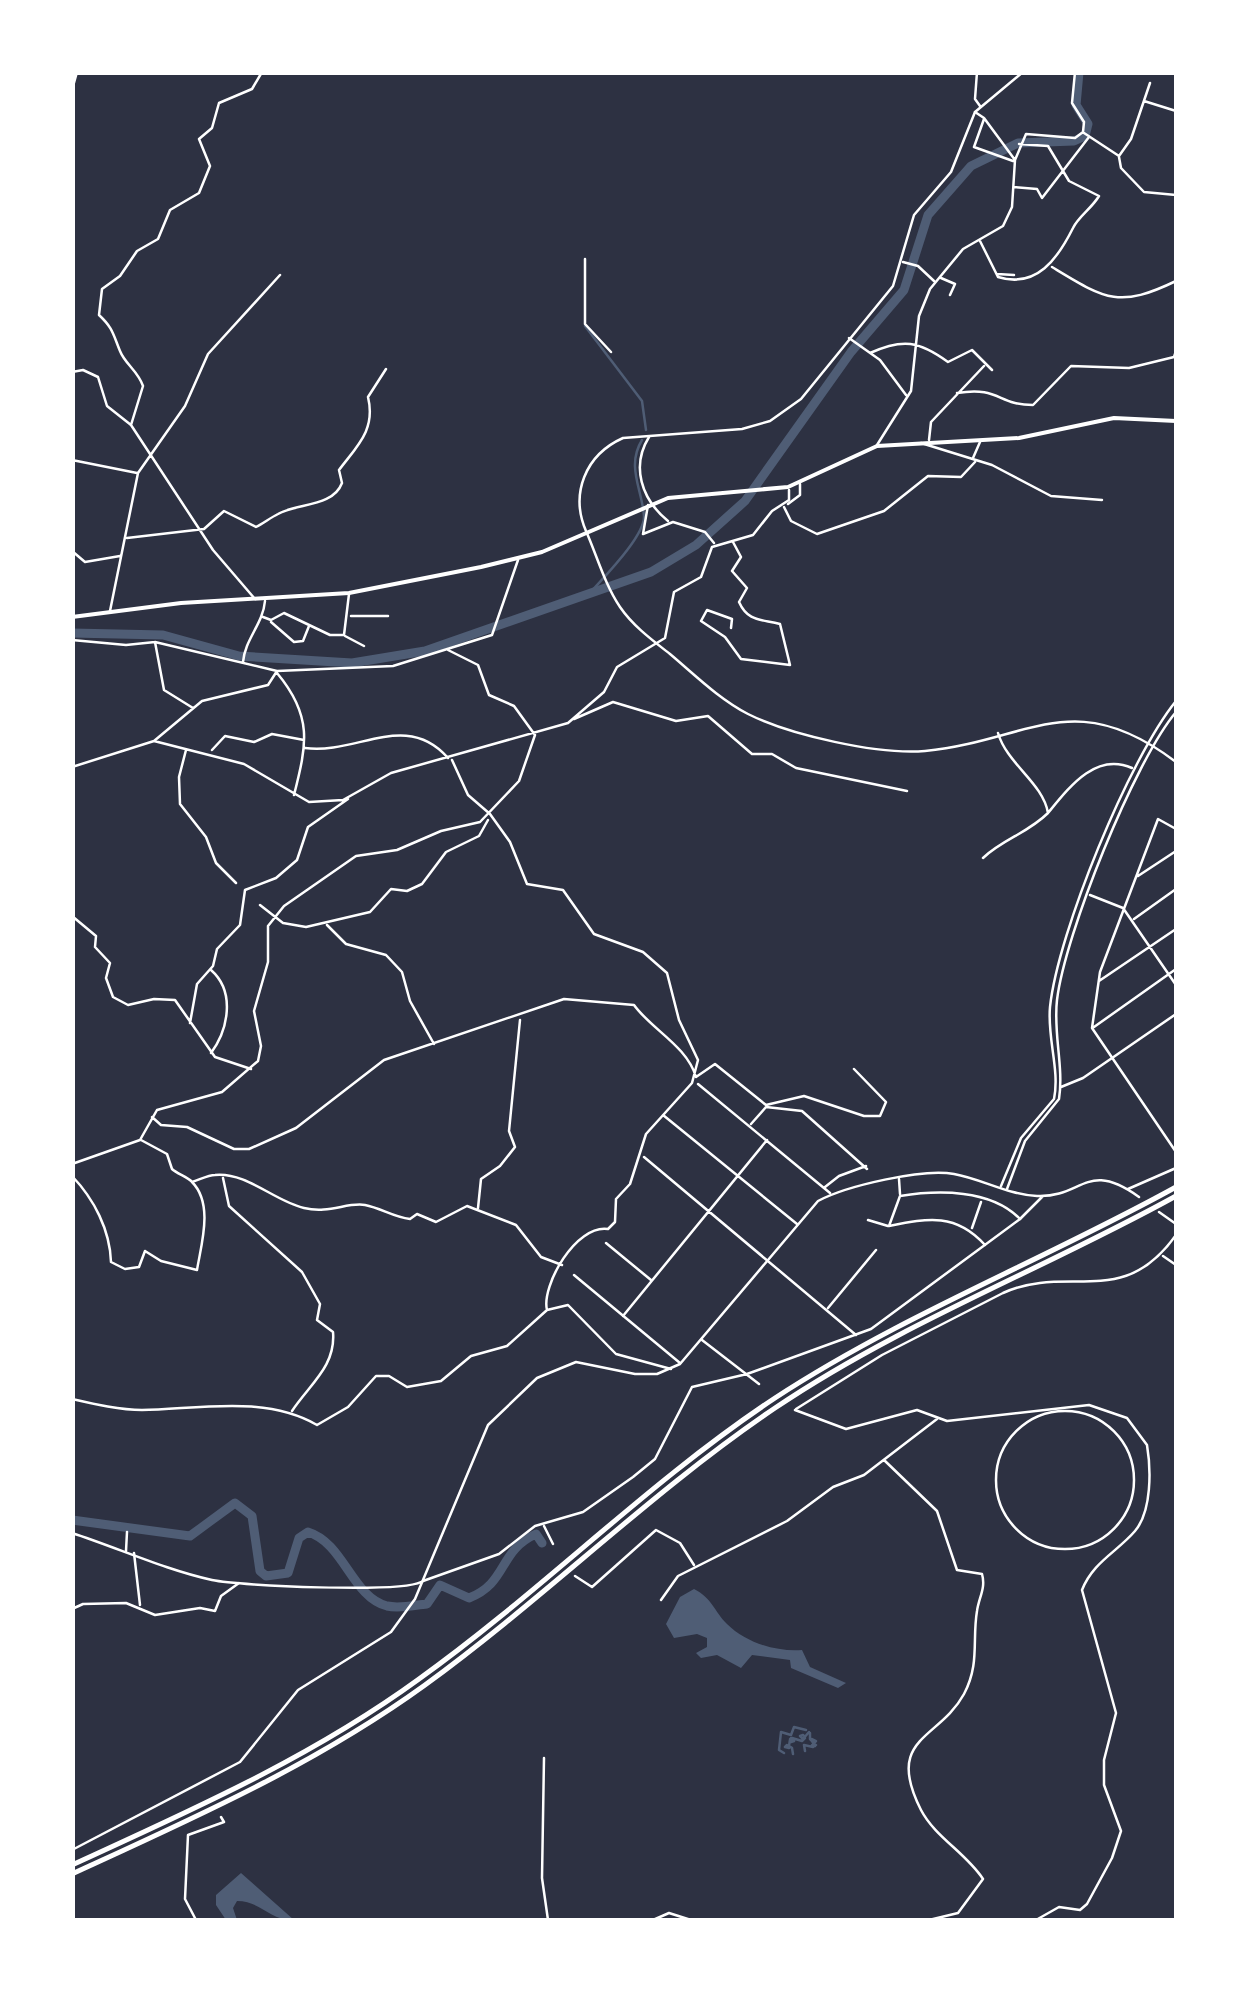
<svg xmlns="http://www.w3.org/2000/svg" width="1249" height="1993" viewBox="0 0 1249 1993" font-family="'Titillium Web',sans-serif">
<rect width="100%" height="100%" fill="#2d3142"/>
<path fill="#4f5d75" d="M694,1589C712,1598 714,1611 727,1624C746,1643 777,1652 802,1650L810,1667L846,1683L838,1688L791,1668L790,1660L752,1655L741,1668L717,1655L701,1658L696,1653L707,1647V1638L697,1634L674,1638L666,1624L680,1597Z
M241,1873L294,1920C270,1921 261,1901 237,1901L233,1908L237,1920H226L216,1905V1895Z"/>
<g fill="none" stroke-linecap="round" stroke-linejoin="round">
<path stroke="#4f5d75" stroke-width="2.5" d="M585,326L642,401L646,430
M590,593C603,578 645,536 644,516C642,489 626,466 642,440
M805,1751L804,1745L813,1747L816,1745L814,1744L812,1745L815,1746L812,1741V1739L816,1741L814,1743L810,1739V1733
M784,1753L779,1750L781,1732L791,1735L794,1727L806,1730
M793,1754L792,1748C791,1747 789,1746 787,1745L785,1747L789,1748C789,1747 789,1746 789,1745C790,1743 789,1741 791,1738L794,1741L791,1742C790,1741 790,1740 790,1739L792,1738L802,1741L805,1738C805,1736 804,1736 803,1735L800,1736L803,1739L809,1732"/>
<path stroke="#4f5d75" stroke-width="9" d="M72,633L163,635L239,656L352,663L425,651L651,572L696,545L745,501L851,352L904,290L928,215L971,166L1018,143L1074,141L1085,136L1088,124L1076,105L1079,72
M72,1520L190,1536L235,1503L252,1516L260,1571L266,1576L288,1573L299,1538L308,1532C344,1543 352,1597 387,1606C400,1609 415,1605 427,1604L440,1585L469,1598C508,1583 498,1551 536,1534L542,1543"/>
<path stroke="#fff" stroke-width="2.5" d="M977,72L975,99L980,106
M72,90L77,72
M1144,101L1176,111
M984,119L974,147L1013,161
M1084,133L1119,156L1131,139L1150,83
M1119,157L1121,168L1144,192L1176,195
M1015,160L1026,134L1075,138L1083,132L1084,122L1072,103L1075,72
M1014,187L1037,189L1042,198L1089,137
M980,241L998,277C1037,289 1058,258 1073,228C1078,217 1092,208 1099,196L1069,181L1048,146L1019,144
M585,259V324L611,352
M903,262L918,266L934,281
M1052,267C1105,299 1118,309 1176,281
M997,274L1014,275
M941,278L955,284L950,295
M849,338L880,360L906,395
M870,353C903,338 919,341 948,362L972,350L992,370
M72,372L83,370L98,377L107,406L131,425L213,550L255,599
M957,393C1000,386 997,405 1033,405L1071,366L1129,368L1174,357L1176,351
M131,425L143,386C138,371 125,364 120,351C113,334 113,328 99,315L102,289L120,276L137,251L158,239L170,210L199,193L210,166L199,139L212,128L219,103L252,89L262,72
M649,437C631,466 641,499 668,521
M929,440L931,422L984,366
M921,443L992,465L1051,496L1102,500
M877,445L911,391L919,316L930,289L963,249L1003,226L1012,207L1015,160L984,118L975,112
M973,458L980,442
M72,460L137,473
M788,504L800,495V484
M648,505L643,534L673,522L705,532L714,543
M784,507L791,521L817,534L884,511L928,476L961,477L975,462
M127,538L204,529L224,511L256,527C264,523 270,518 278,514C298,503 333,507 342,483L339,470C357,446 376,430 368,397L386,369
M72,551L85,562L120,556
M110,611L138,473L185,406L208,354L280,275
M351,616H388
M263,617L271,620L284,613L330,635H344L349,594
M271,622L294,642L303,641L309,626
M731,628L732,619L707,610L701,621L725,637L741,659L790,665L780,624C761,619 748,622 739,602L747,588L732,571L741,557L733,542
M345,636L364,646
M72,640L126,645L155,642L164,690L193,708
M155,642L277,671L393,666L492,635L518,560
M243,662C245,639 263,624 265,601
M277,673C313,716 307,744 294,795
M574,719L613,702L676,721L708,716L752,754H772L796,768L907,791
M154,741L244,764L309,802L343,800L391,773L568,723L604,692L617,667L665,638L674,592L701,577L712,547L753,535L772,511L789,500V490
M305,748C357,755 406,710 448,758
M186,750L179,777L180,804L206,837L216,863L236,883
M212,750L225,736L254,742L272,734L304,740
M452,760L468,795L490,814L510,842L527,884L563,890L594,934L643,952L667,973L679,1020L698,1060L692,1083L646,1134L630,1184L616,1199L615,1222L608,1229C576,1224 541,1286 547,1310
M72,767L154,741L202,701L268,685L277,671
M1048,813C1070,786 1096,752 1132,768
M1176,829L1158,819L1100,972L1092,1028L1176,1152
M983,858C1003,839 1028,833 1048,813C1043,783 1007,764 998,733
M1138,876L1176,851
M1090,895L1123,908L1176,985
M260,905L283,923L306,927L370,912L391,889L407,891L422,884L446,852L479,836L488,820
M72,916L96,936L95,947L110,963L106,978L113,997L128,1005L154,999L175,1000L215,1057L251,1069
M1134,919L1176,889
M327,925L346,944L386,955L402,972L410,1001L434,1044
M1099,981L1176,929
M190,1023L197,984L213,966L217,949L240,925L245,890L276,878L297,860L308,827L348,799
M1094,1027L1176,969
M211,1053C228,1030 236,992 211,970
M698,1084L830,1193
M663,1115L797,1224
M152,1117L161,1125L187,1127L234,1149H249L296,1128L384,1060L564,999L634,1005C651,1029 687,1046 696,1077L715,1064L766,1105L804,1096L864,1116H880L886,1102L854,1069
M751,1124L766,1107L802,1111L867,1169
M644,1157L856,1335
M72,1164L140,1140L157,1110L222,1092L258,1061L261,1046L254,1011L268,962V926L284,906L356,856L397,850L441,831L480,822L519,781L535,735L514,706L489,695L478,665L448,650
M72,1176C94,1199 110,1230 111,1262L125,1269L139,1267L145,1251L161,1261L197,1270C201,1245 214,1204 192,1182C188,1177 177,1174 172,1169L167,1154L141,1140
M223,1178L229,1206L302,1272L320,1304L317,1320L333,1332C336,1366 310,1384 292,1411
M899,1179L900,1194
M192,1182C199,1180 208,1175 215,1175C247,1172 274,1201 304,1208C329,1214 347,1202 365,1205C381,1208 393,1217 410,1219L417,1214L436,1222L467,1206L516,1225L541,1257L562,1265
M825,1187L839,1176L866,1166
M1128,1189L1176,1168
M478,1208L481,1179L500,1166L515,1147L509,1131L520,1020
M868,1220L888,1226
M972,1228L981,1202
M606,1243L651,1280
M1163,1256L1176,1265
M574,1275L680,1363
M828,1308L876,1250
M623,1316L767,1140
M702,1340L759,1384
M72,1399C94,1404 120,1410 142,1410C199,1409 265,1395 317,1425L348,1407L376,1376H389L407,1387L441,1381L471,1356L507,1346L547,1310L568,1305L616,1354L671,1369
M796,1409L882,1355L1003,1293C1069,1263 1122,1311 1176,1235
M795,1410L846,1429L917,1410L947,1421L1089,1405L1127,1418L1147,1445C1151,1469 1152,1511 1135,1531C1117,1552 1093,1562 1082,1590L1116,1713L1104,1760V1785L1121,1831L1112,1858L1087,1904L1080,1910L1059,1907L1036,1920
M996 1480a69 69 0 1 1 138 0a69 69 0 1 1-138 0Z
M884,1460L937,1511L957,1570L982,1574C986,1588 979,1597 977,1611C972,1640 980,1664 964,1694C939,1740 884,1737 921,1810C935,1837 966,1853 983,1879L958,1913L929,1920
M544,1526L553,1544
M126,1551L127,1532
M134,1553L140,1605
M575,1576L592,1587L656,1530L680,1543L694,1565
M423,1581L499,1554L535,1526L583,1512L633,1477L655,1459L692,1387L747,1374L871,1329L1020,1219C991,1189 938,1190 900,1196L889,1226C929,1218 956,1213 985,1245
M661,1600L678,1576L787,1521L833,1487L864,1475L937,1419
M72,1609L83,1604L126,1603L155,1615L200,1608L215,1611L221,1596L239,1583
M544,1758L542,1878L548,1920
M196,1920L185,1899L188,1835L224,1822L221,1817
M653,1920L669,1913L691,1920"/>
<path stroke="#fff" stroke-width="2.5" d="M1023,72L975,112L951,172L914,215L893,286L801,399L770,421L742,429L623,438C585,455 570,494 586,531C597,556 605,585 620,607C633,626 652,640 670,654C695,675 719,699 748,714C790,735 878,755 925,751C1029,741 1073,684 1176,762
M1061,1087L1083,1078L1176,1014
M1001,1186L1021,1138L1054,1099C1060,1070 1047,1038 1050,1007C1058,932 1129,759 1176,701
M1007,1189L1025,1141L1059,1099C1064,1067 1053,1033 1057,1000C1065,934 1134,762 1176,712
M1159,1212L1176,1224
M1020,1219L1043,1196
M72,1533C118,1548 166,1570 212,1580C241,1586 400,1593 421,1582
M72,1850L240,1762L298,1690L391,1632L415,1599L488,1425L537,1378L576,1362L635,1374H657L680,1364L818,1201C846,1186 923,1168 954,1174C982,1179 1009,1195 1037,1196C1083,1198 1086,1159 1139,1197"/>
<path stroke="#fff" stroke-width="4" d="M72,617L181,603L349,593L481,567L542,552L668,498L788,487L877,446L1019,438L1114,418L1176,421"/>
<path stroke="#fff" stroke-width="5" d="M72,1865C192,1810 312,1757 419,1679C542,1591 648,1482 775,1398C902,1315 1044,1260 1176,1187
M72,1874C194,1818 316,1764 425,1685C546,1597 652,1491 775,1408C901,1323 1044,1269 1176,1196"/>
</g>
<rect width="1249" height="1993" fill="none" stroke="#ffffff" stroke-width="150"/>
</svg>
